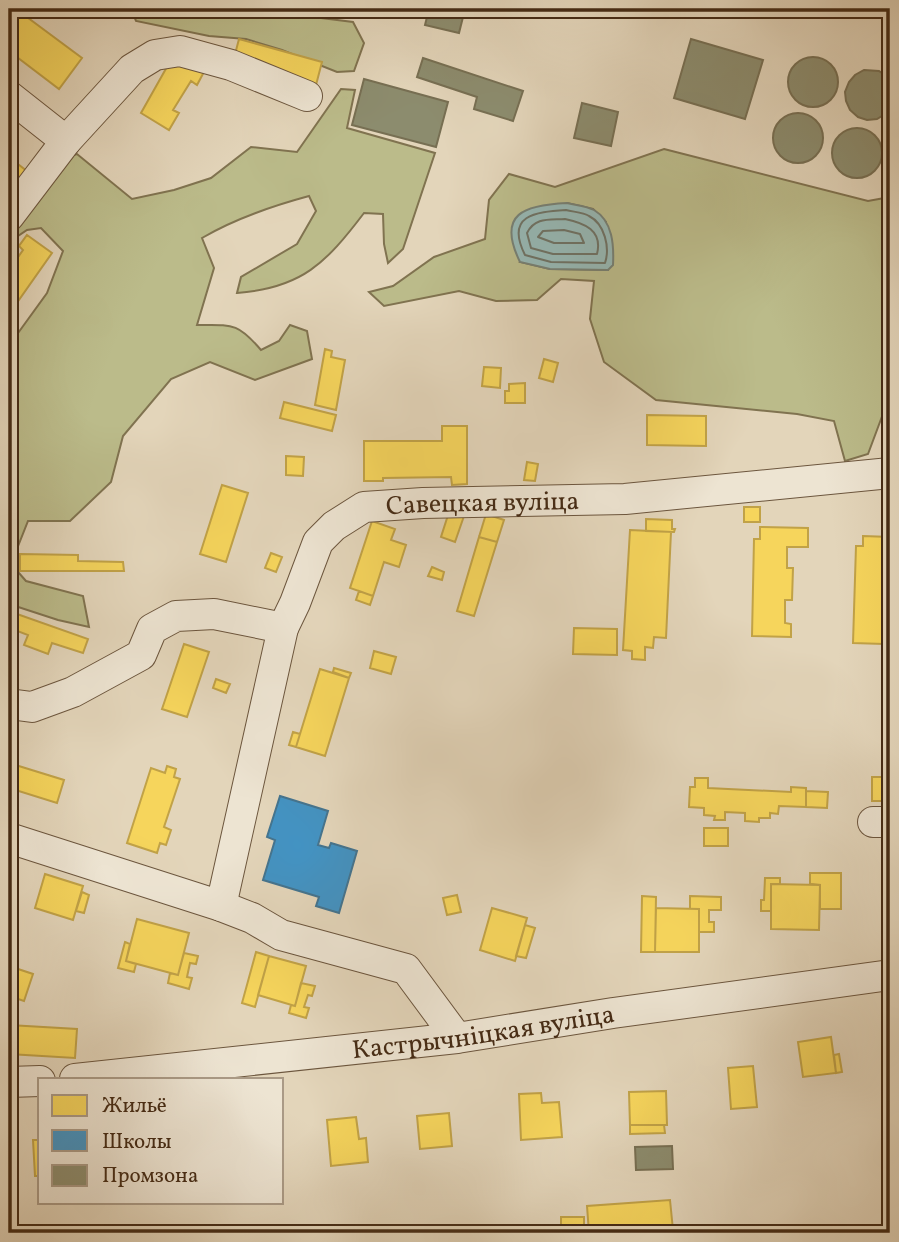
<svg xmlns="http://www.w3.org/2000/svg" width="899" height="1242" viewBox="0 0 899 1242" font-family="Vollkorn,serif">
<rect width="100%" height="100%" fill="#e3d5ba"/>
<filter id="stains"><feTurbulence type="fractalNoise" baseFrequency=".00286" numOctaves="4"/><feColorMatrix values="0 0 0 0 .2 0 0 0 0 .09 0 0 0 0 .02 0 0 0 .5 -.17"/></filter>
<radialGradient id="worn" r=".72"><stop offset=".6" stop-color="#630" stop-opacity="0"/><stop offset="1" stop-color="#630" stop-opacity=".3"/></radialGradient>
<path fill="#bbbb8a" stroke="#807350" stroke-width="2" fill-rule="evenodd" d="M131,9H218L244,15L321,18L353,22L364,43L354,71L337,72L282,50L246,39L209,36L136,21Z
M341,89L355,90L347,128L435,153L403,249L388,263L384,244L383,214L364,213C326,263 302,288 237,293L241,277L297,244L316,211L309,196C272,206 236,218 202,238L214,268L197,325C232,325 237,322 261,350L279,341L290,325L307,331L312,359L255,380L210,362L171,379L123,436L111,482L70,521H28L11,564L26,581L83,596L89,627L58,620L9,604V406L12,395L13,340L47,293L63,251L41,228L27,230L9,242L15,212L61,159L77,154L132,199L174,190L211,178L251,147L297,152Z
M664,149L868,201L890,197V395L868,454L845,461L834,421L797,414L656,400L604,362L590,319L594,281L561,279L537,300L496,301L459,291L384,306L369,292L393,286L434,257L485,239L489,200L509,174L555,187ZM567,203L593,209L606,222L608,270L550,269L520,262Z"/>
<path fill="#96b8b5" stroke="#768075" stroke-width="2" d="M567,203C575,205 587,206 594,210C613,221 614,246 613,265L608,270L550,269L520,262C496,213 525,205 567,203Z"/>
<path fill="#f6d55c" stroke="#c1a247" stroke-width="2" d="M9,9H16L82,58L59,89L9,51Z
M239,39L322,62L316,85L233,62Z
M172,58L205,70L197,85L191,81L173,110L179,113L169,130L141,113Z
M9,157L28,172L9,197Z
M27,235L52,253L9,314V270L23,250L19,246Z
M325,349L332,351L331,357L345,360L336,410L315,405Z
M544,359L558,363L553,382L539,378Z
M484,367L501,368L500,388L482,386Z
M525,383V403H505V391H509V384Z
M284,402L336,415L332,431L280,418Z
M647,415L706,416V446L647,445Z
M442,426H467V484L452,485L451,477L383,478V481H364V441H442Z
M286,456L304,457L303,476L286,475Z
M527,462L538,464L535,481L524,480Z
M222,485L248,493L226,562L200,554Z
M744,507H760V522H744Z
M449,512L464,516L455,542L441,537Z
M486,514L504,520L497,542L479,537Z
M646,519L672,520V529H675L674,532L646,531Z
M372,521L395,529L391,540L406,545L399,567L384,562L373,596L350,588Z
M760,527L808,528V547H787V568H793L792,600H785V623L791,624V637L752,636L754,539H760Z
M630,530L671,532L666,638L654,637L653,648L645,647V660L632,659V651L623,650Z
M863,536L890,537V611H885L884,644L853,643L856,546H863Z
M479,537L497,542L474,616L457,611Z
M271,553L282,557L276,572L265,568Z
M20,554L78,555V561L123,562L124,571H20Z
M432,567L444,572L442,580L428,576Z
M359,591L373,596L370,605L356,600Z
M9,611L17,614L9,637Z
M17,614L88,639L83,653L52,643L48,654L24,645L28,635L12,629Z
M574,628L617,629V655L573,654Z
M184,644L209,652L187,717L162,709Z
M374,651L396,657L391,674L370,668Z
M334,668L351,673L349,678L333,672Z
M320,669L349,678L325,756L296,747Z
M216,679L230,684L226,693L213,688Z
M293,732L300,734L296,747L289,745Z
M9,763L64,780L57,803L9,788Z
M167,766L176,769L174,777L180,779L164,827L171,830L166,845L160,843L157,853L127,843L151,768L165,773Z
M872,777H890V801H872Z
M695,778H708V788L791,792V787L806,788V807L779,806L778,814L770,813V818H759V822L745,821V813L725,812V820H714L715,816L704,815V808L689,807L690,787H695Z
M806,791L828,792L827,808L806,807Z
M704,828H728V846H704Z
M886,864H890V906L885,905Z
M810,873H841V909H820V885L810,884Z
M45,874L83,886L73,920L35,908Z
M765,878H780V884H771V911H761V900H764Z
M771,884L820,885L819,930L771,929Z
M82,892L89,895L84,913L76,911Z
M457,895L461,912L447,915L443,898Z
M642,896L656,897L655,952H641Z
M690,896L721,897V910H709V922H714V932H699V909H690Z
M492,908L527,918L515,961L480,950Z
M656,908L699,909V952H655Z
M137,919L189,933L178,975L126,961Z
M525,925L535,928L526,958L516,956Z
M125,942L130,944L126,961L136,964L134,972L118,968Z
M256,952L269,956L255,1007L242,1003Z
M184,953L198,956L196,964L190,963L187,977L192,978L189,989L168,983L170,973L178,975Z
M269,956L306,966L295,1006L258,995Z
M9,966L33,974L24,1001L9,996Z
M301,983L315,986L312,996L308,995L304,1007L309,1008L306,1018L289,1013L291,1005L295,1006Z
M9,1025L77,1029L75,1058L9,1054Z
M831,1037L836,1073L803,1077L798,1042Z
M839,1054L842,1072L836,1073L834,1055Z
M753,1066L757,1107L731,1109L728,1068Z
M666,1091L667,1125H630L629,1092Z
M541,1093L542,1103L559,1102L562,1137L521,1140L519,1094Z
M449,1113L452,1146L420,1149L417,1116Z
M356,1117L359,1139L366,1138L368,1162L331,1166L327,1120Z
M630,1125H664L665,1133L630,1134Z
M33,1140H40V1176H35Z
M670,1200L673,1230L589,1233L587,1206Z
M561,1217H584V1233H561Z
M301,1225V1233H254L253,1229Z"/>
<path fill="#4393c3" stroke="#44748f" stroke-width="2" d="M280,796L328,811L318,845L329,848L331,843L357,851L339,913L316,906L319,897L263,880L275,840L267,837Z"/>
<path fill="#8c8c6e" stroke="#776f53" stroke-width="2" d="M429,9H465L459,33L425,25Z
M691,39L763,60L745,119L674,98Z
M788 82a25 25 0 1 1 50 0a25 25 0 1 1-50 0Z
M423,58L523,91L513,121L474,109L477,97L417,77Z
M864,70L879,71L890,79V111L877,119L867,120L858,117L850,110L846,101L845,92L849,82L855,75Z
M364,79L448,102L436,147L352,125Z
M582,103L618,112L611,146L574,138Z
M773 138a25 25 0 1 1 50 0a25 25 0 1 1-50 0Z
M832 153a25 25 0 1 1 50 0a25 25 0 1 1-50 0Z
M672,1146L673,1169L636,1170L635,1147Z"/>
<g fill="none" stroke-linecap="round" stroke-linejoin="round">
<path stroke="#6e7265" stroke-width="2" d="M566,210C573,212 583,212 589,216C605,224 610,248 605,263L551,262L525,255C505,215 535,212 566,210Z
M565,219C584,223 603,230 597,254H553L531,248L527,233C535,217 549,220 565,219Z
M564,230L580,234L584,243H554L538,237L543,231Z"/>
<defs>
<g id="minor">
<path d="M9,96L66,141"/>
<path d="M9,216L66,141L132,69L155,55L180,51L231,65L307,96"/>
<path id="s1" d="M9,704L32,707L73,692L141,655L152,629L176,616L214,614L283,628L295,603L318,542L334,526L364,507L423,503L625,499L890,473"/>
<path d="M873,822H890"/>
<path d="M9,838L221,906L252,918L281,935L406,969L457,1038"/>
<path d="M221,906L283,628"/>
<path id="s2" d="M75,1079L457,1038L613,1013L890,975"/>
<path d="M9,1082L40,1081"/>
</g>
</defs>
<use href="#minor" stroke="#6c563e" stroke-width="32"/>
<use href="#minor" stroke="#ede4d2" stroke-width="30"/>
</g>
<g text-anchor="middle" stroke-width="7" stroke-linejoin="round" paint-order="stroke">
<g font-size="26" fill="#452b15" stroke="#ede4d2">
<text dy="9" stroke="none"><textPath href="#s1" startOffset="578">Савецкая вуліца</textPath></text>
<text dy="9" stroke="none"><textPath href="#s2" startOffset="411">Кастрычніцкая вуліца</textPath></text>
</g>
</g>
<rect width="899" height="1242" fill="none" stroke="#e3d5ba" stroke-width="35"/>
<rect x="10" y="10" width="878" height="1221" fill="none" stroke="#452b15" stroke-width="3.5"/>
<rect x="18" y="18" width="864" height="1207" fill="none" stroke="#452b15" stroke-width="2"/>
<rect x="38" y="1078" width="245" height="126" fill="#ede4d2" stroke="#aa9a86" stroke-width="2"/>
<rect x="52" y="1095" width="35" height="21" fill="#f6d55c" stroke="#aa9a86" stroke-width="2"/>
<text x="102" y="1112" font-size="21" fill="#452b15">Жильё</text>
<rect x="52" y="1130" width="35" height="21" fill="#4393c3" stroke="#aa9a86" stroke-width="2"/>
<text x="102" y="1148" font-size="21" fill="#452b15">Школы</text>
<rect x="52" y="1165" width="35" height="21" fill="#8c8c6e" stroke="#aa9a86" stroke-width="2"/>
<text x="102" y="1182" font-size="21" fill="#452b15">Промзона</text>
<rect width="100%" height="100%" filter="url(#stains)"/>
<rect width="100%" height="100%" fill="url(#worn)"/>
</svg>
